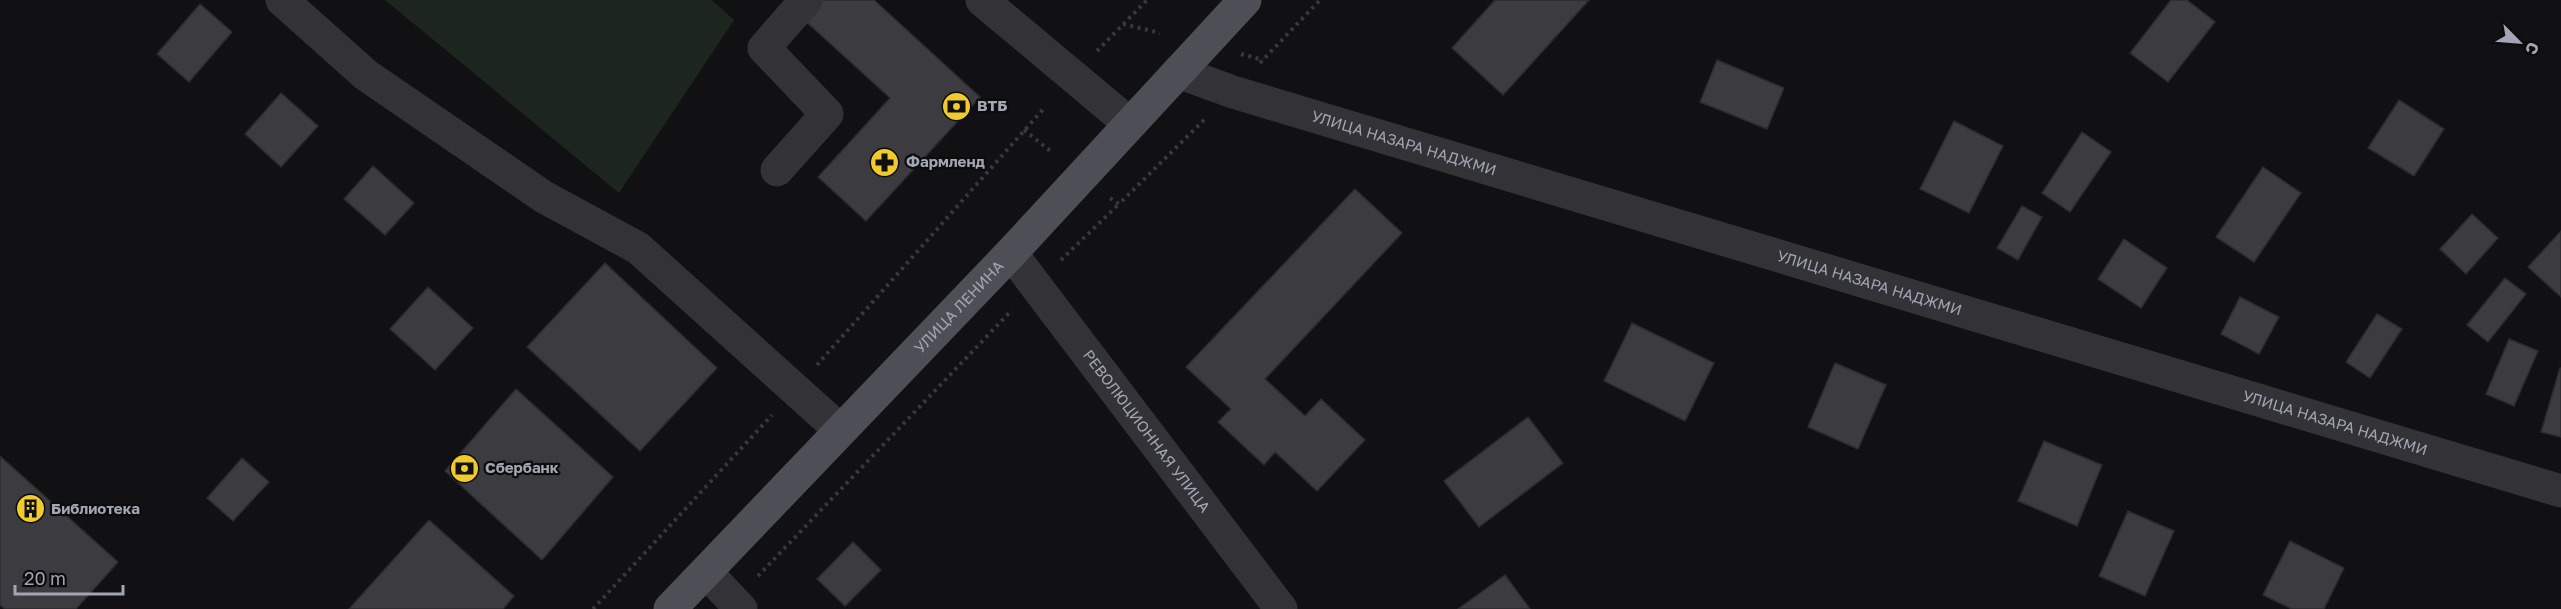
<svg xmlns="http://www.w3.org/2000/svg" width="2561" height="609" viewBox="0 0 2561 609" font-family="'Golos Text',sans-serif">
<rect width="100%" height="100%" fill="#111113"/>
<path fill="#1d251f" d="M385,0H712L734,20L619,193Z"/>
<path fill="#3b3b40" stroke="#2c2b2f" stroke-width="1.5" d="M815,0H874L980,97L866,221L818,177L890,98L800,16Z
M1495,0H1589L1503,95L1452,48Z
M2171,0H2187L2215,22L2168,82L2130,53Z
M200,4L232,32L189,82L157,54Z
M1717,60L1784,88L1767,129L1700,102Z
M281,93L318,126L281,167L245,134Z
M2399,100L2444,129L2414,176L2368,148Z
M1954,121L2003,146L1969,213L1920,189Z
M2082,132L2111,152L2070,212L2042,193Z
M373,166L414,203L385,235L344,199Z
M2263,167L2301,193L2254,262L2216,237Z
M1355,189L1402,233L1265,379L1305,416L1321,399L1365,440L1317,491L1275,452L1264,465L1218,422L1231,409L1186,367Z
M2022,206L2042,217L2018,260L1997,248Z
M2472,214L2498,238L2466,274L2440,249Z
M2561,231V297L2528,267Z
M2124,239L2167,268L2141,308L2098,279Z
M605,263L717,368L640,451L527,347Z
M2505,278L2526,294L2488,342L2467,325Z
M428,287L473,328L435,370L390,329Z
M2240,297L2279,317L2259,354L2221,334Z
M2377,314L2402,329L2370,378L2346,362Z
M1632,323L1714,363L1685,421L1604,381Z
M2509,339L2538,351L2514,406L2486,394Z
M1835,363L1886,385L1858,449L1808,427Z
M2560,368L2561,369V437L2541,432Z
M516,389L613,477L542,560L445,471Z
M1528,417L1563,463L1479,527L1444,481Z
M2044,441L2102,465L2077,526L2018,501Z
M0,456L118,562L76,609H5L0,605Z
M242,458L269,482L233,521L207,498Z
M2128,511L2174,531L2145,596L2099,576Z
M429,520L514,596L503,609H349Z
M2290,541L2344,568L2324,609H2292L2263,595Z
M853,542L881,570L845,606L817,579Z
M1505,575L1530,609H1458Z"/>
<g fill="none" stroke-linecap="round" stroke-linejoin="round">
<path stroke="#38393e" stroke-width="4" stroke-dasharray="3 4.5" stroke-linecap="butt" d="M1123,24L1160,33
M1097,51L1147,0
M1241,54L1263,60
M1260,63L1320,0
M1024,130L1053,153
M1110,198L1119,204L1206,118
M1061,260L1119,204
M817,365L1045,107
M758,576L1012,310
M593,609L772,415"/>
<g stroke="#323237" stroke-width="33">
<path d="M282,0L366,75L544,197L638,248L840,430"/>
<path d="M982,0L1130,124"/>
<path id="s1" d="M1178,72L1233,92L2561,491"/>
<path d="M777,170L827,114L764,48L806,0"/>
<path id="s2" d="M1011,253L1281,609"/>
<path d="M706,572L741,609"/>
</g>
<path stroke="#4e4f56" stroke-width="33" id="s3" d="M670,609L1011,253L1245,0"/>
</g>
<defs>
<symbol id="bank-disc" viewBox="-11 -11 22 22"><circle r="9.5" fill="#f1cb2b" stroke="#0c0c0d"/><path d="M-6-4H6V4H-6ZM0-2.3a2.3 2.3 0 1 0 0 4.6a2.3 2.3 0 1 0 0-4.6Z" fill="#111"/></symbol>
<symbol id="pharmacy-disc" viewBox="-11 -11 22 22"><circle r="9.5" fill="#f1cb2b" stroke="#0c0c0d"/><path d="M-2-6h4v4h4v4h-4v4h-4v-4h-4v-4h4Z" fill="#111"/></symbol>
<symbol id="building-disc" viewBox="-11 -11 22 22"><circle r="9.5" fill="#f1cb2b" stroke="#0c0c0d"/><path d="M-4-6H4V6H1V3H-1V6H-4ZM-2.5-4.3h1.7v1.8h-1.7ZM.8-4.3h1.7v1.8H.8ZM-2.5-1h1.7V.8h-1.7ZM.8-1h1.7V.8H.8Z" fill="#111"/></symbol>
</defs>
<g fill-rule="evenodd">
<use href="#bank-disc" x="940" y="90" width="33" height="33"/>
<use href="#pharmacy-disc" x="868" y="146" width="33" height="33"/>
<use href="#bank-disc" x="448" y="452" width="33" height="33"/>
<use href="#building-disc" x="14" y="492" width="33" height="33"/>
</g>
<g text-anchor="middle" stroke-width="4.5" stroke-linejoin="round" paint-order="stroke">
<g font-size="15" font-weight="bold" fill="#a2a5b3" stroke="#0c0c0d" text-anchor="start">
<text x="977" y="111">ВТБ</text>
<text x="906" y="167">Фармленд</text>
<text x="485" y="473">Сбербанк</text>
<text x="51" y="514">Библиотека</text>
</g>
<g font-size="15" fill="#a2a5b3" stroke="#0c0c0d">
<text dy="5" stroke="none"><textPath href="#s1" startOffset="237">УЛИЦА НАЗАРА НАДЖМИ</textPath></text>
<text dy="5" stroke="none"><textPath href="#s1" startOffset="723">УЛИЦА НАЗАРА НАДЖМИ</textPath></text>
<text dy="5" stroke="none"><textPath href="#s3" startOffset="418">УЛИЦА ЛЕНИНА</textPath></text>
<text dy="5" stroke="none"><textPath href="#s1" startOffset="1209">УЛИЦА НАЗАРА НАДЖМИ</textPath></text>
<text dy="5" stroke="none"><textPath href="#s2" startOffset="224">РЕВОЛЮЦИОННАЯ УЛИЦА</textPath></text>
</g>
</g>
<g transform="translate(2519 42) rotate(115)" stroke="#0c0c0d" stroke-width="4.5" paint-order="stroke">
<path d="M0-4.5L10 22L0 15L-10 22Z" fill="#a2a5b3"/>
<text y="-9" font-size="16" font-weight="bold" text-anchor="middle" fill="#a2a5b3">С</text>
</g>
<path d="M15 585v9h108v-9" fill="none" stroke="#a2a5b3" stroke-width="3"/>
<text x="24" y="585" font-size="18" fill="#a2a5b3" stroke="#0c0c0d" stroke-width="4.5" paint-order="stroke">20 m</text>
</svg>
